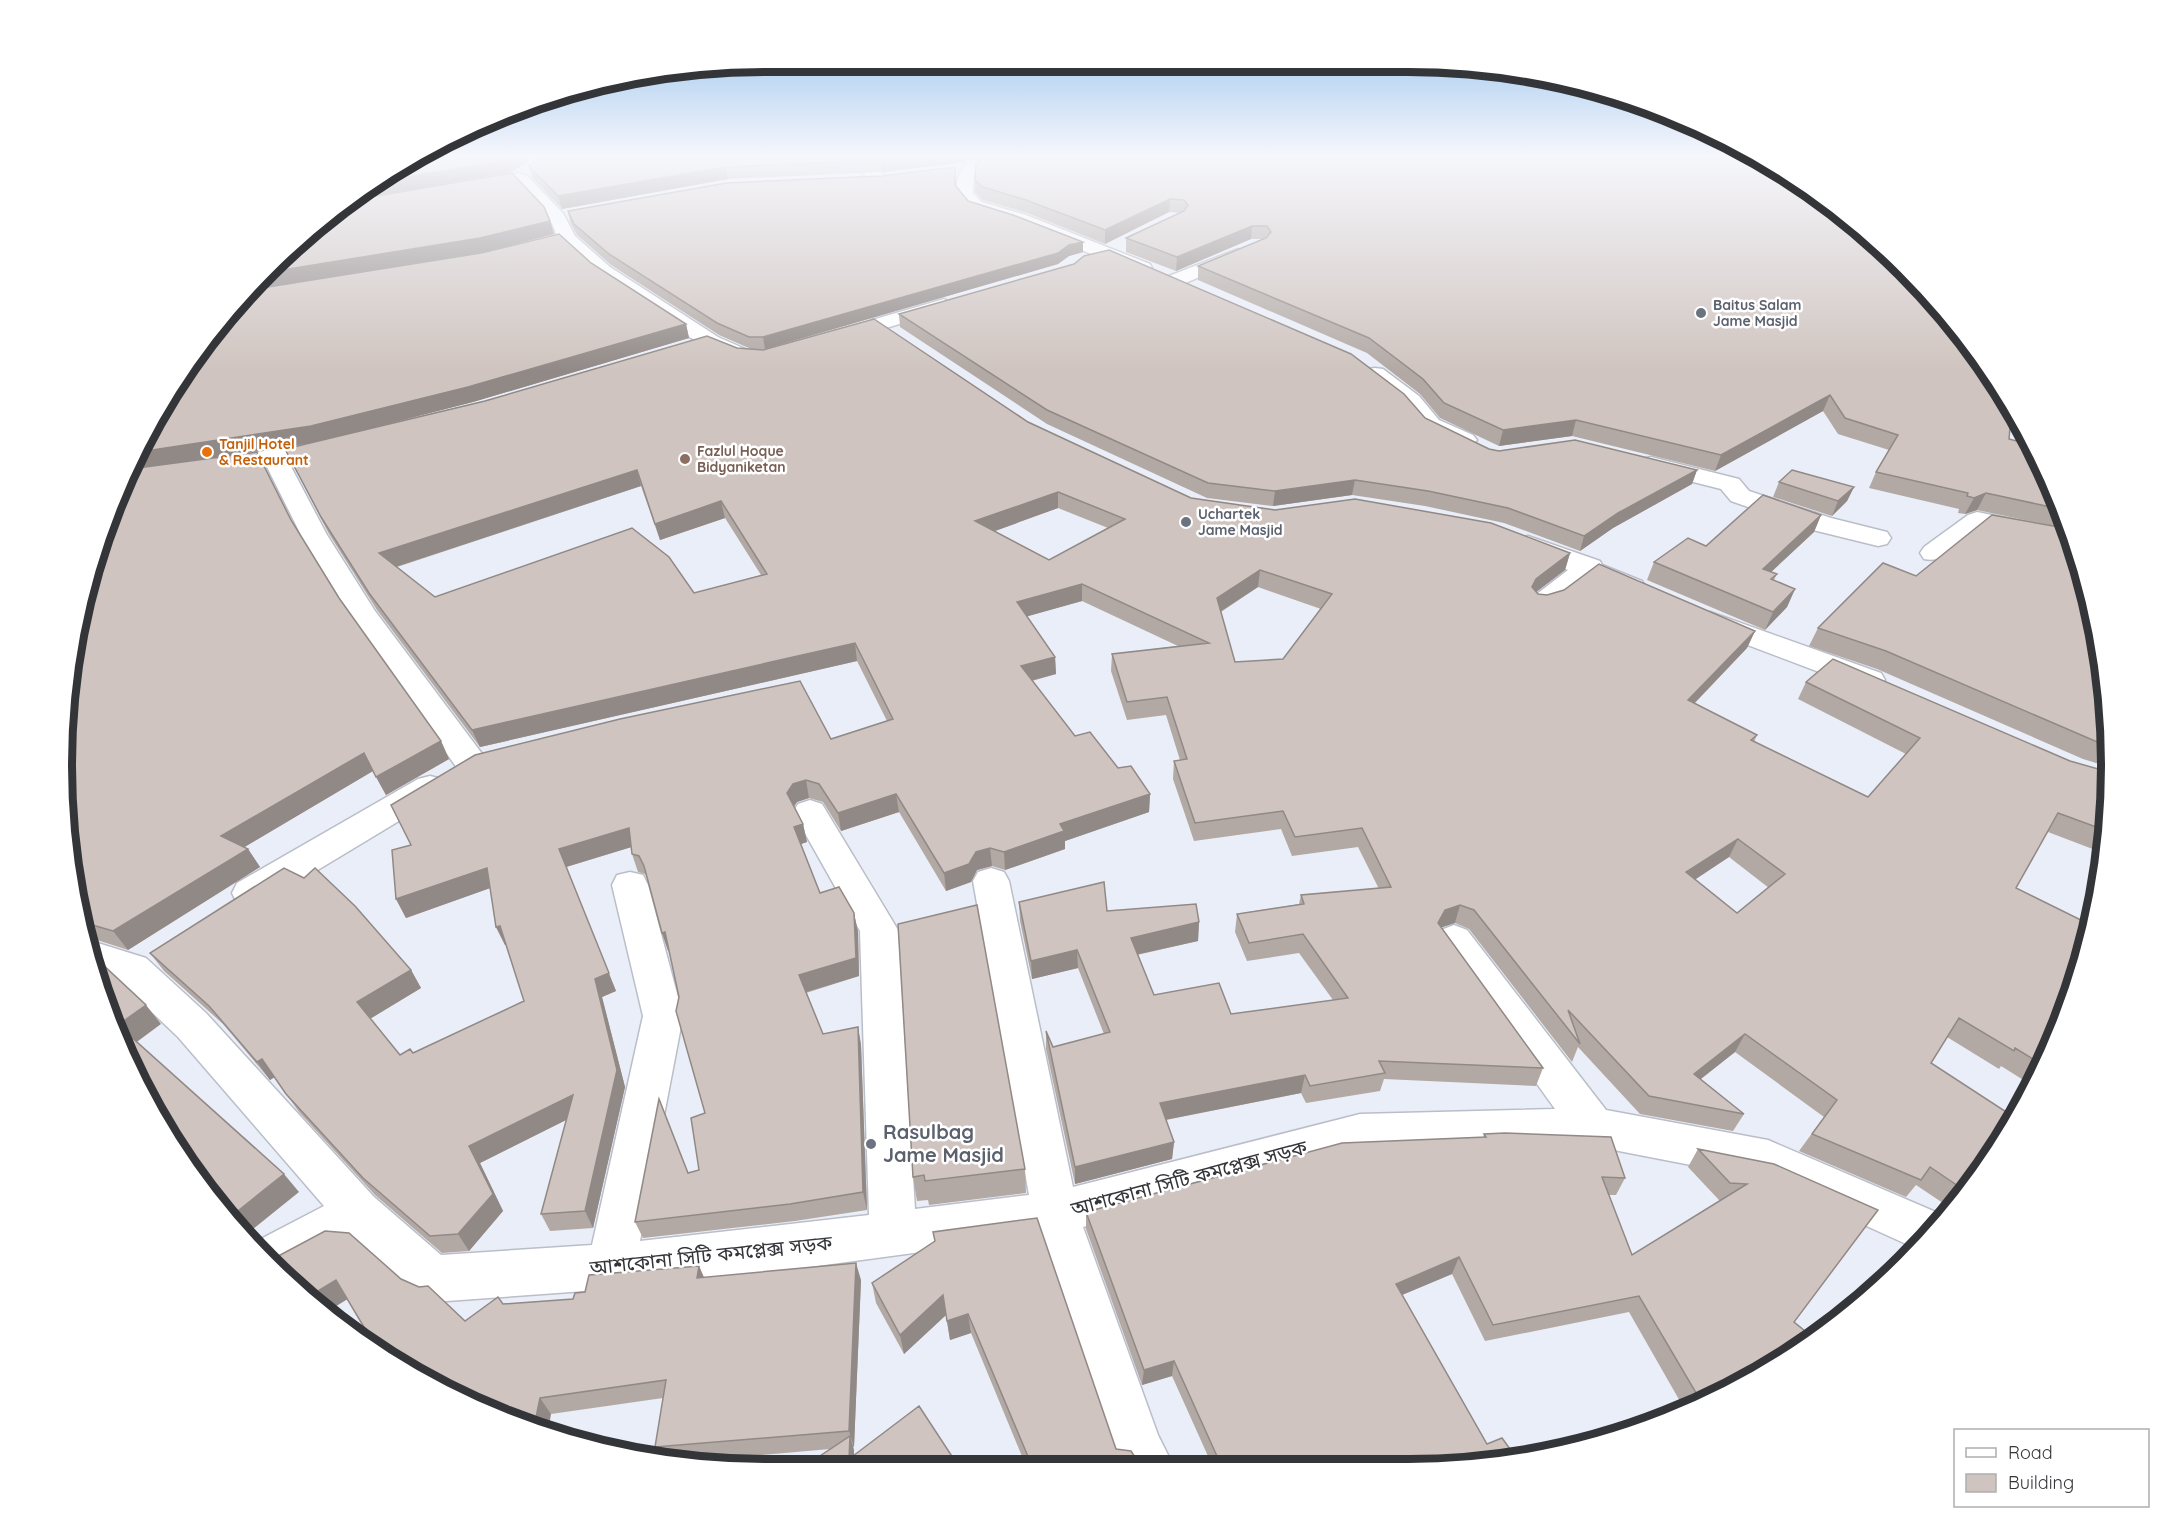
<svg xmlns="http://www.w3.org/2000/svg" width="2173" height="1531" viewBox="0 0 2173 1531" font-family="Quicksand,'Noto Sans Bengali',sans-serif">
<rect width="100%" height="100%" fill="#eaeef8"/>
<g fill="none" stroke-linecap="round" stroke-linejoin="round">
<defs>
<path id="minor" d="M838,158H857L890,179L882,184L876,182Z
M977,158H996L974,174L973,193L982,202L1026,215L1150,264L1152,268L1143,274L1136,272L1014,223L970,210L957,194C956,176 960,166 977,158Z
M517,173L527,176L563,213L575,236L610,267L718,337L752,352L756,356L752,360C720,369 588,270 563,245C556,238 555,228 550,220C545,212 520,184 511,181L509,178Z
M1238,249L1247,254L1244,258L1183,284L1176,286L1167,280L1169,276Z
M944,299L954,305L951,309L879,330L872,328L869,324L872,320Z
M1375,368L1383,369L1419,396L1439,420L1473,435L1477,440L1473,445H1457L1423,430L1403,406L1367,379L1364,374L1367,369Z
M331,440L339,442L343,447L339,452L288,461L327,535L375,611L483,755L487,763L483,771L471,774L459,771L349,614L301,535L266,465L216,473L207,471L204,466L207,461L216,459Z
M1651,457L1739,479L1749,491L1831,518L1887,532L1891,538L1887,544L1878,546L1813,530L1731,501L1721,489L1642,469L1639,464L1642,459Z
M1977,512L2071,531L2076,547L1982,529C1965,542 1946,564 1924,559L1920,553L1924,547L1968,515Z
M1528,536L1600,561L1602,565L1642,581L1646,587L1642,593L1632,595L1622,593L1591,580C1574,593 1556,615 1533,609L1529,603L1533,597L1568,570L1519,550L1515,544L1519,538Z
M1710,612L1881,673L1885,680L1881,687L1870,689L1859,687L1700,627L1696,621L1700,615Z
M430,776L442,779L447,787L442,795L263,903L250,907L237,903L232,893L237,883L418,779Z
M810,800L822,804L898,930L915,1209L1029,1195L973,881L978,872L991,868L1004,872L1009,881L1073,1187L1360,1114L1555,1109L1441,950L1435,940L1441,930L1454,925L1467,930L1606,1110L1768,1140L1945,1216L1915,1248L1763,1179L1593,1146L1360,1152L1083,1227L1158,1435L1173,1465L1117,1466L1040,1236L683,1284L433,1302L416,1295L354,1238L285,1276L251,1244L324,1206L178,1037L118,980L95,972L84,941L88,940L146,958L206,1013L374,1197L441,1255L592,1245L643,1016L612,885L617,875L630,872L643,875L648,885L683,1016L640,1241L869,1215L860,931L793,812L798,804Z"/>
</defs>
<use href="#minor" stroke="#babec8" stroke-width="3"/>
<use href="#minor" fill="#fff" fill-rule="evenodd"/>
</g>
<path fill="#b2a9a4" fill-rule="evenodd" d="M541,158H973L965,162L882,172L728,179L562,209L532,178L529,166Z
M983,158L1937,301L2013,408L2011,410L2009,439L2031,445L2074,539L2105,673L2109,767L2083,759L1877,669L1809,646L1818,628L1916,576L2053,526L1977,510L1965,514L1958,513L1959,509L1869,488L1876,472L1889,450L1838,434L1823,411L1715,471L1572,436L1499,446L1440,418L1420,394L1367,353L1198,280V266L1262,239H1251L1176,271L1126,252V238L1181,213L1169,212L1105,244L1027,213L983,200L975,192V180Z
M529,161L511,172L369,197L357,196L375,180Z
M512,173L544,207L550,221L554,234L485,252L395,266L481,253L559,234L591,263L686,324L689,338L473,402L369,428L485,401L707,336L737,348L763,350L874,319L1028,422L1191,498L1275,510L1355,499L1491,523L1570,553L1565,570L1536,592L1538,594L1547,595L1564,590L1599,564L1755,631L1747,648L1695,703L1757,735L1754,742L1868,797L1906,754L1798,699L1806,682L1833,659L2070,761L2109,772L2110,811L2103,853L2048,832L2016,888L2089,924L2092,918L2088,947L2039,1077L2033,1086L2001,1066L1999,1069L1947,1037L1931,1063L2014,1117L1966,1194L1952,1209L1916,1185L1906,1197L1799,1151L1824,1117L1735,1052L1701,1079L1744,1114L1733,1131L1640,1114L1578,1047L1572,1062L1469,929L1455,923L1441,927L1543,1068L1536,1086L1384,1079L1380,1091L1306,1103L1301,1093L1166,1120L1174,1142L1172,1159L1075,1184L1046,1049V1031L1053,1047L1104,1034L1078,968L1032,979L1020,921L1019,902L1104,882L1107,911L1196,904L1199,922L1198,941L1137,955L1154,995L1219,983L1231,1014L1333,1000L1299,953L1247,961L1235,932L1237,914L1299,904L1301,895L1379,889L1358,847L1292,856L1281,829L1194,841L1173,779L1174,761L1180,760L1166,715L1127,720L1111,671L1112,654L1178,646L1082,601L1027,616L1055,657L1056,674L1032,681L1075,736L1090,732L1118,768L1131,766L1150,794L1149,812L1065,841V849L1005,870L992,866L977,870L971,882L946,891L899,812L841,831L823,802L809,798L797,802L794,806L803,824L807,842L801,844L820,893L839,887L854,913L858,932L859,976L806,993L823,1034L858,1027L861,1045L867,1210L795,1221L643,1238L635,1222L659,1099L688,1173L699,1170L691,1118L705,1113L676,1011L679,997L669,951L662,933L647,878L645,874L638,872L632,854L631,847L566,867L616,991L602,997L625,1087L593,1228L550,1231L541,1214L566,1120L480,1163L503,1211L469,1251L442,1253L375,1195L299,1112L274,1077L270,1080L223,1024L164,971L150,953L284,868L304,878L315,868L355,906L411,970L421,988L370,1019L400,1055L410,1049L413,1053L524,1001L506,945H505L496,927L490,888L406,918L396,899L392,850L411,845L391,805L475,755L620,719L800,681L831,739L887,721L857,661L480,747L377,610L329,534L285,449L308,443L190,461L257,452L291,520L339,598L441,741L449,759L386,795L373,771L244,847L248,849L260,867L128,950L97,940L82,931L68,858V673L115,496L180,375L236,302L356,197L365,198ZM641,486L660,540L725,518L761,575L694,593L669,557L632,528L435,597L397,567ZM1058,508L1108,528L1049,560L994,531ZM1258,587L1321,609L1283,659L1235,662L1221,612ZM1729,857L1769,888L1737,913L1695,879Z
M956,177L955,186L968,201L1083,252L1069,256L1058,264L765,349H751L719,335L611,265L577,235L570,222L568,211Z
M899,314L1425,418L1489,449L1499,451L1697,470L1692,484L1613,528L1580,551L1504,523L1425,506L1352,495L1273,506L1207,498L1047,424L900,327Z
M1779,482L1854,487L1847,501L1832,516L1773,497Z
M1821,515L1814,532L1771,572L1777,574L1774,580L1795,589L1787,607L1765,630L1647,580L1654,562L1706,546Z
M898,924L1025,1169L1026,1193L929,1205L928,1200L917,1201L913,1177Z
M1484,1134L1625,1178L1616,1195H1609L1632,1255L1721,1201L1719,1200L1688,1167L1698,1149L1774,1164L1794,1322L1719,1397L1685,1410L1629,1312L1485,1341L1452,1274L1402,1295L1487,1444L1500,1463L1212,1465L1172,1376L1142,1385L1086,1229V1212L1483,1137Z
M935,1241L1116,1449L1141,1466H1026L971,1333L950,1340L946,1315L904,1354L876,1303L872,1283Z
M269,1261L401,1279L465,1321L503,1304L573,1299L585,1292L699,1266L704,1277L861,1280L854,1447H853L854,1455L959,1467L802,1468L830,1449L680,1462L662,1459L655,1447L663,1398L551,1414L371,1339L348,1299Z"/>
<path fill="#918986" d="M511,158H530L529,161L511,172L369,197L366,188L371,183Z
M897,158H973L965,162L882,172L881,160Z
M725,167L728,179L562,209L558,196Z
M1170,199L1169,212L1105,244V230Z
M550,221L554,234L485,252L249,290L270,272Z
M1252,226L1251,239L1176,271L1177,257Z
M1083,242V252L1069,256L1058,264L765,349L763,337L1069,245Z
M686,324L689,338L473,402L318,442L129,470L139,452Z
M1830,395L1823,411L1715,471L1721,455Z
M1576,420L1572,436L1499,446L1503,430Z
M637,470L641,486L386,570L379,553Z
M1697,470L1692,484L1613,528L1580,551L1584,536L1618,513Z
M1355,480L1352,495L1273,506L1275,491Z
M1854,487L1847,501L1832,516L1838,501Z
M1058,492V508L976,538L975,521Z
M1986,493L1977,510L1965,514L1974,498Z
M721,501L725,518L660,540L655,524Z
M1821,515L1814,532L1756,586L1763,569Z
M1570,553L1565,570L1531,596L1532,587L1536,579Z
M1260,570L1258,587L1215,615L1217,598Z
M1082,584V601L1018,619L1017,602Z
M1795,589L1787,607L1765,630L1773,612Z
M1755,631L1747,648L1681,717L1688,700Z
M855,643L857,661L480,747L472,730Z
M1055,657L1056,674L1022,683L1021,666Z
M441,741L449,759L386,795L376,777Z
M364,753L373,771L233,854L221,836Z
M806,780L809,798L797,802L791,811L787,793L793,784Z
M896,794L899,812L841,831L838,813Z
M1150,794L1149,812L1065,841V849L1005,870L1004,852L1060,824Z
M803,824L807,842L798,845L794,827Z
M629,828L635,846L566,867L616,991L602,997L625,1087L593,1228L585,1211L559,849Z
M1738,839L1729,857L1678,891L1686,872Z
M990,848L992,866L977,870L971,882L946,891L944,873L976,852Z
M248,849L260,867L128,950L113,931Z
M487,868L496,886L406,918L396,899Z
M1460,905L1455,923L1440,928L1438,923L1445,910Z
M854,913L858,932L859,976L803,993L799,975Z
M1199,922L1198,941L1130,956L1131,938Z
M500,926L509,944L505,945L496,927Z
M665,932L671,951H668L662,933Z
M1077,950L1078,968L1032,979L1031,961Z
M411,970L421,988L368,1020L357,1002Z
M146,1005L161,1024L134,1044L118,1025Z
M858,1027L861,1045L867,1210L863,1192Z
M1745,1034L1735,1052L1684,1092L1694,1074Z
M262,1059L275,1077L270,1080L257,1062Z
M1305,1075L1301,1093L1159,1121L1160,1103Z
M573,1095L582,1112L480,1163L503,1211L469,1251L458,1234L469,1146Z
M1174,1142L1172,1159L1075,1184V1167Z
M284,1174L299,1192L248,1233L254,1240L251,1244L236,1230L229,1218Z
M1459,1257L1452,1274L1390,1300L1396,1284Z
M856,1263L861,1280L854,1447L849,1431Z
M699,1266L706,1283L697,1278Z
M336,1280L351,1297L325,1313L308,1297Z
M943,1295L946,1315L904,1354L900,1335Z
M968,1314L971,1333L950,1340L947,1321Z
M1174,1361L1172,1376L1142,1385L1144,1370Z
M540,1398L551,1414L548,1432L534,1427Z
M850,1436L854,1450V1467L849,1459Z"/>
<path fill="#cfc4bf" stroke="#918986" stroke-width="1.5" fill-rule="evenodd" d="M416,158H511L508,160L371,183L375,180Z
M541,158H897L881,160L725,167L558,196L529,166Z
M983,158H1762L1836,207L1937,301L2012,406L2009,439L2031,445L2060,509L1986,493L1974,498L1967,496L1968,493L1876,472L1898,435L1845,418L1830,395L1721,455L1576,420L1503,430L1444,403L1423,379L1369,338L1198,266L1266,238L1271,232L1267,226H1252L1177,257L1126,238L1184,211L1188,205L1184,200L1170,199L1105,230L1026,200L983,187L975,180L976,163Z
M955,167V185L968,201L1013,215L1083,242L1069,245L1058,253L763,337H749L717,323L609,254L574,224L568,211L726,183L881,176Z
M512,173L544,207L550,221L480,238L270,272L356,197L365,198Z
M559,234L591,263L686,324L468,387L311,426L139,452L180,375L236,302L250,290L481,253Z
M1109,250L1351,354L1404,394L1425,418L1489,449L1499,451L1575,440L1697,470L1618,513L1584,536L1508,508L1428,491L1355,480L1275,491L1208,483L1047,410L899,314L1074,264L1084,256Z
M874,319L1028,422L1191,498L1275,510L1355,499L1491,523L1570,553L1536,579L1532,587L1538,594L1547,595L1564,590L1599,564L1755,631L1688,700L1757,735L1751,740L1868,797L1920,738L1806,682L1833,659L2070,761L2109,772L2110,811L2107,831L2058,813L2016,888L2091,925L2088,947L2043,1065L2015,1048L2014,1051L1959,1018L1931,1063L2014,1117L1967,1192L1930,1167L1921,1180L1812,1134L1837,1100L1745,1034L1694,1074L1744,1114L1649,1096L1568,1010L1580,1044L1474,910L1460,905L1445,910L1438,923L1543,1068L1379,1061L1385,1073L1310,1086L1305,1075L1160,1103L1174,1142L1075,1167L1046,1031L1053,1047L1110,1032L1077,950L1031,961L1019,902L1104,882L1107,911L1196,904L1199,922L1131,938L1154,995L1219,983L1231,1014L1348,998L1303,934L1249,943L1237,914L1304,904L1301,895L1391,887L1362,828L1295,837L1283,811L1195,823L1174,761L1187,759L1167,697L1127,702L1112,654L1209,643L1082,584L1017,602L1055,657L1021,666L1075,736L1090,732L1118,768L1131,766L1150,794L1060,824L1064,831L1004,852L990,848L976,852L969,864L944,873L896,794L838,813L819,784L806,780L793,784L787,793L803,824L794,827L820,893L839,887L854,913L856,958L799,975L823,1034L858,1027L863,1192L790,1204L635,1222L659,1099L688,1173L699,1170L691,1118L705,1113L676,1011L679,997L665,932L662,933L644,866L639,856L632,854L629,828L559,849L609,973L595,979L617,1070L585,1211L541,1214L573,1095L469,1146L493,1194L458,1234L430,1236L363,1178L286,1094L262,1059L257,1062L209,1006L150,953L284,868L304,878L315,868L355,906L411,970L357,1002L400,1055L410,1049L413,1053L524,1001L500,926L496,927L487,868L396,899L392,850L411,845L391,805L475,755L620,719L800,681L831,739L893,719L855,643L472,730L369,593L321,517L285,449L485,401L707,336L737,348L763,350ZM637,470L655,524L721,501L767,574L694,593L669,557L632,528L435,597L379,553ZM1058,492L1125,519L1049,560L975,521ZM1260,570L1332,594L1283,659L1235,662L1217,598ZM1738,839L1785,874L1737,913L1686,872Z
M257,452L291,520L339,598L441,741L376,777L364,753L221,836L248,849L113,931L82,922L80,921L68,858V673L115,496L130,469Z
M1792,470L1854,487L1838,501L1779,482Z
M1763,495L1821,515L1763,569L1777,574L1771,579L1795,589L1773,612L1654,562L1688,538L1706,546Z
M1992,515L2070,529L2074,539L2105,673L2108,745L2095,741L1886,651L1818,628L1883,563L1916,576Z
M977,905L1025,1169L925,1181L924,1175L913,1177L898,924Z
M90,959L101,963L146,1005L118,1025L284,1174L229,1218L134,1077Z
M1505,1133L1611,1137L1625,1178L1602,1177L1632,1255L1747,1184L1730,1183L1698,1149L1774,1164L1878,1210L1794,1322L1810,1335L1808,1337L1719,1397L1702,1403L1639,1296L1493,1325L1459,1257L1396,1284L1487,1444L1502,1438L1518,1460L1500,1463L1221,1465L1174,1361L1144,1370L1086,1212L1342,1143L1486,1137L1484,1134Z
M1037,1218L1116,1449L1131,1451L1141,1466H1032L968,1314L947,1321L943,1295L900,1335L872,1283L935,1241L933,1232Z
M231,1221L238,1222L234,1227Z
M325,1231L349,1233L401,1279L419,1287L428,1286L465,1321L498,1297L503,1304L573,1299L575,1293L585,1292L589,1275L699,1266L697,1278L856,1263L849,1431L655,1447L666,1380L540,1398L534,1427L454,1397L367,1343L371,1339L336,1280L308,1297L269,1261Z
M919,1406L959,1467L802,1468L850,1436L849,1459Z"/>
<linearGradient id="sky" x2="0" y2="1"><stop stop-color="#8bbbeb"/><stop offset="0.42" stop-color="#f6f7fc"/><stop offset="1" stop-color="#f6f7fc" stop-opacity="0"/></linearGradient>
<rect width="2173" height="372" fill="url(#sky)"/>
<g fill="#6b7280" stroke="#fff" stroke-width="2">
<circle cx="1701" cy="313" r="6"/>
<circle cx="1186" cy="522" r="6"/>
<circle cx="871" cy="1144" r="6"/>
</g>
<circle fill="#e8710a" stroke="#fff" stroke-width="2" cx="207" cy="452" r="6"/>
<circle fill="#8d6e63" stroke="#fff" stroke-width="2" cx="685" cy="459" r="6"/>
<g text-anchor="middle" stroke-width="5" stroke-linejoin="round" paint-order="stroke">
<g font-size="14" font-weight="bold" fill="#5b616d" stroke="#fff" text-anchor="start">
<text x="1713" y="310">Baitus Salam<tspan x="1713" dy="16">Jame Masjid</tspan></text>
<text x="1198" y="519">Uchartek<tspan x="1198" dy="16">Jame Masjid</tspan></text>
</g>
<g font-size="14" font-weight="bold" fill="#c56008" stroke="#fff" text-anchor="start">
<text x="219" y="449">Tanjil Hotel<tspan x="219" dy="16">&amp; Restaurant</tspan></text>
</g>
<g font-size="14" font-weight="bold" fill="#785e54" stroke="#fff" text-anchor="start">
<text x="697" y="456">Fazlul Hoque<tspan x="697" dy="16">Bidyaniketan</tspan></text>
</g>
<g font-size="20" font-weight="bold" fill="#5b616d" stroke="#fff" text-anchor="start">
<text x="883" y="1139">Rasulbag<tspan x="883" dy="23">Jame Masjid</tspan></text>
</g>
<g font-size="20" fill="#343539" stroke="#fff">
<text transform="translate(1189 1178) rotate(-15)" y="7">আশকোনা সিটি কমপ্লেক্স সড়ক</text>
<text transform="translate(711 1255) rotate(-6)" y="7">আশকোনা সিটি কমপ্লেক্স সড়ক</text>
</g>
</g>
<path d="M0 0H2173V1531H0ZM765 72H1408A693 693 0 0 1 2101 765V766A693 693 0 0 1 1408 1459H765A693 693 0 0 1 72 766V765A693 693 0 0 1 765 72Z" fill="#fff" fill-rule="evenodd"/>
<path fill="none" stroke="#343539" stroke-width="8" d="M765 72H1408A693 693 0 0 1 2101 765V766A693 693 0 0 1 1408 1459H765A693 693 0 0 1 72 766V765A693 693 0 0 1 765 72Z"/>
<rect x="1954" y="1429" width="195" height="78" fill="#ffffff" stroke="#aeaeb0" stroke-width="1.5"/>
<rect x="1966" y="1448" width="30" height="9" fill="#ffffff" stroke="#aeaeb0" stroke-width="1.5"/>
<text x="2008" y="1459" font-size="18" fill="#343539">Road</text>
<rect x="1966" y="1474" width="30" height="18" fill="#cfc4bf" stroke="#aeaeb0" stroke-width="1.5"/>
<text x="2008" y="1489" font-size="18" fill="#343539">Building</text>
</svg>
